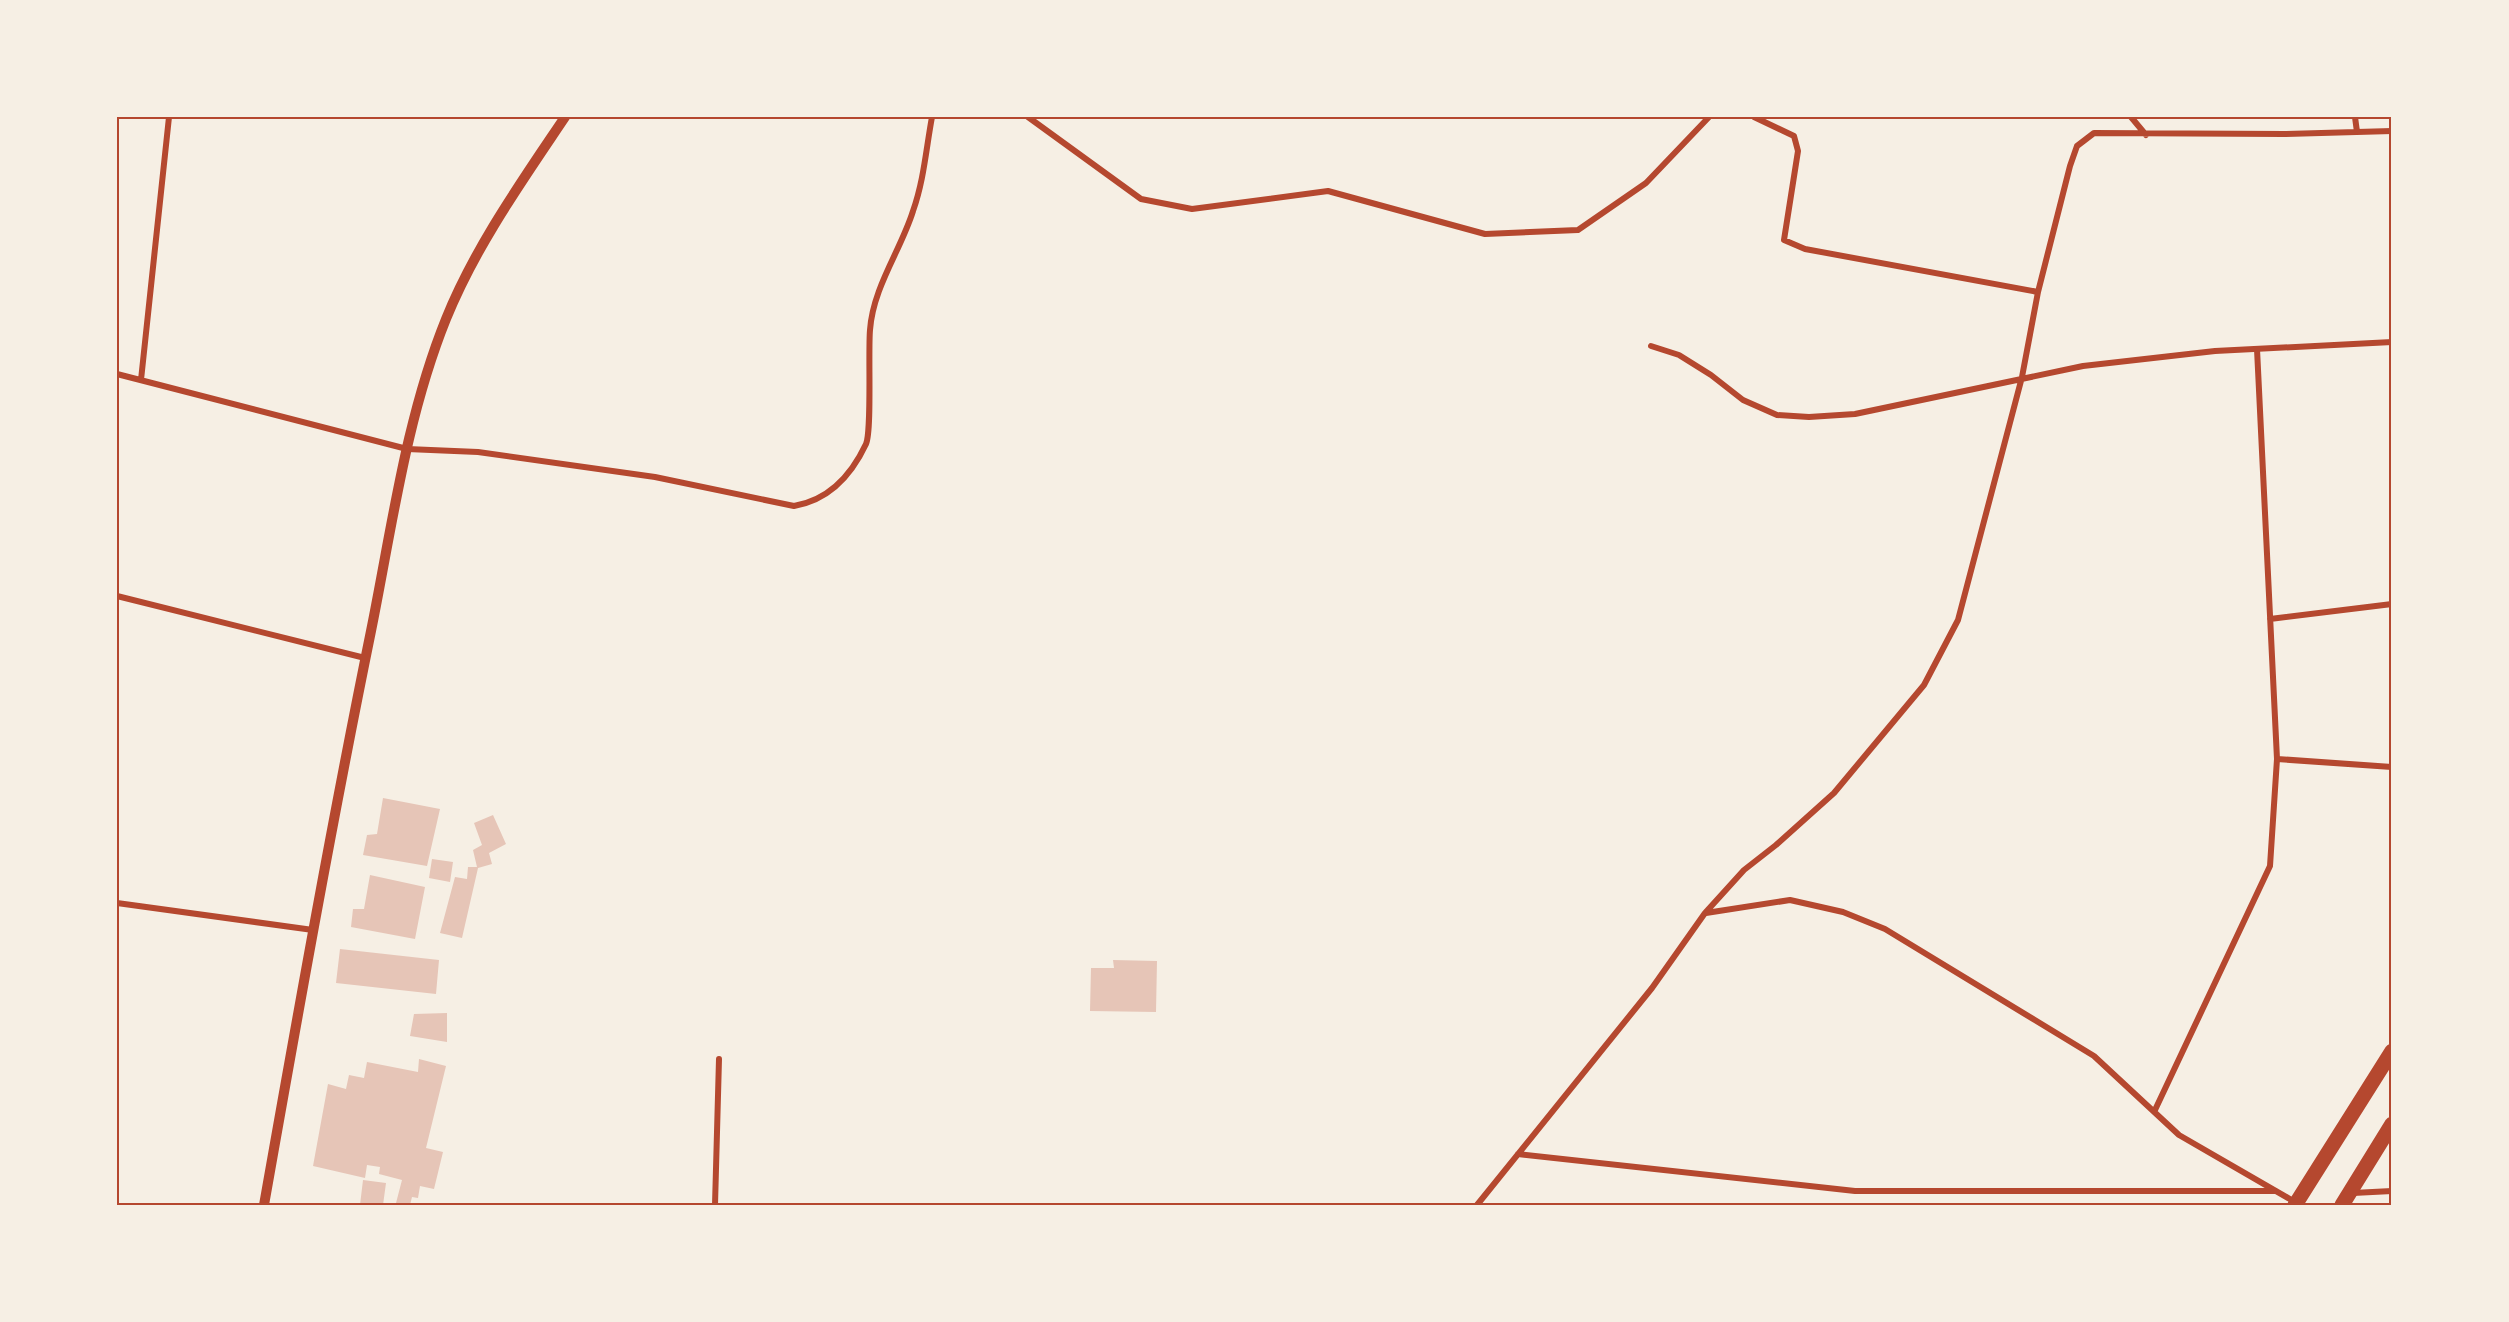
<svg xmlns="http://www.w3.org/2000/svg" width="2509" height="1322" viewBox="0 0 2509 1322" font-family="Figtree,sans-serif">
<rect width="100%" height="100%" fill="#f6efe4"/>
<path fill="#e6c5b7" d="M383,798L440,809L427,866L363,855L367,835L377,834Z
M493,815L506,844L489,853L492,864L478,868L462,938L440,933L455,877L467,879L468,867H477L473,850L482,845L474,823Z
M432,859L453,862L450,882L429,878Z
M370,875L425,887L415,939L351,927L353,909H364Z
M340,949L439,960L436,994L336,983Z
M1113,960L1157,961L1156,1012L1090,1011L1091,968H1114Z
M447,1013V1042L410,1036L414,1014Z
M419,1059L446,1066L426,1148L443,1152L434,1189L420,1186L418,1198L412,1197L410,1205H404L396,1203L402,1180L379,1174L380,1167L367,1165L365,1178L313,1166L328,1084L346,1089L349,1075L364,1078L367,1062L418,1072Z
M363,1180L386,1183L383,1205H360Z"/>
<g fill="none" stroke-linecap="round" stroke-linejoin="round">
<path stroke="#b5482f" stroke-width="6" d="M1028,117L1141,199L1192,209L1328,191L1485,234L1578,230L1646,183L1709,117
M1754,117L1794,136L1798,151L1784,240L1805,249L2038,292
M2131,117L2146,135
M2355,117L2357,132
M1651,346L1679,355L1711,375L1743,400L1777,415L1809,417L1855,414L2083,366L2215,351L2392,342
M117,374L407,449L478,452L655,477L794,506C829,500 851,476 866,444C872,431 868,352 870,330C873,287 901,250 913,211C924,180 926,149 932,117
M141,380L169,117
M117,596L365,658
M2270,619L2392,604
M2277,759L2392,767
M117,903L313,930
M1706,913L1790,900L1843,912L1885,929L2094,1056L2179,1135L2295,1202
M2155,1110L2270,866L2277,759L2257,349
M1518,1154L1855,1191H2274
M2353,1193L2392,1191
M715,1205L719,1059
M1477,1205L1652,988L1705,913L1744,870L1776,845L1834,793L1924,685L1958,620L2022,377L2038,292L2070,166L2077,146L2094,133L2284,134L2392,131"/>
<path stroke="#b5482f" stroke-width="10" d="M264,1205C298,1013 332,822 371,631C392,527 406,418 446,319C475,247 522,181 565,117"/>
<path stroke="#b5482f" stroke-width="15" d="M2295,1205L2392,1051
M2342,1205L2392,1124"/>
</g>
<rect width="2509" height="1322" fill="none" stroke="#f6efe4" stroke-width="237"/>
<rect x="118" y="118" width="2272" height="1086" fill="none" stroke="#b5482f" stroke-width="2"/>
</svg>
